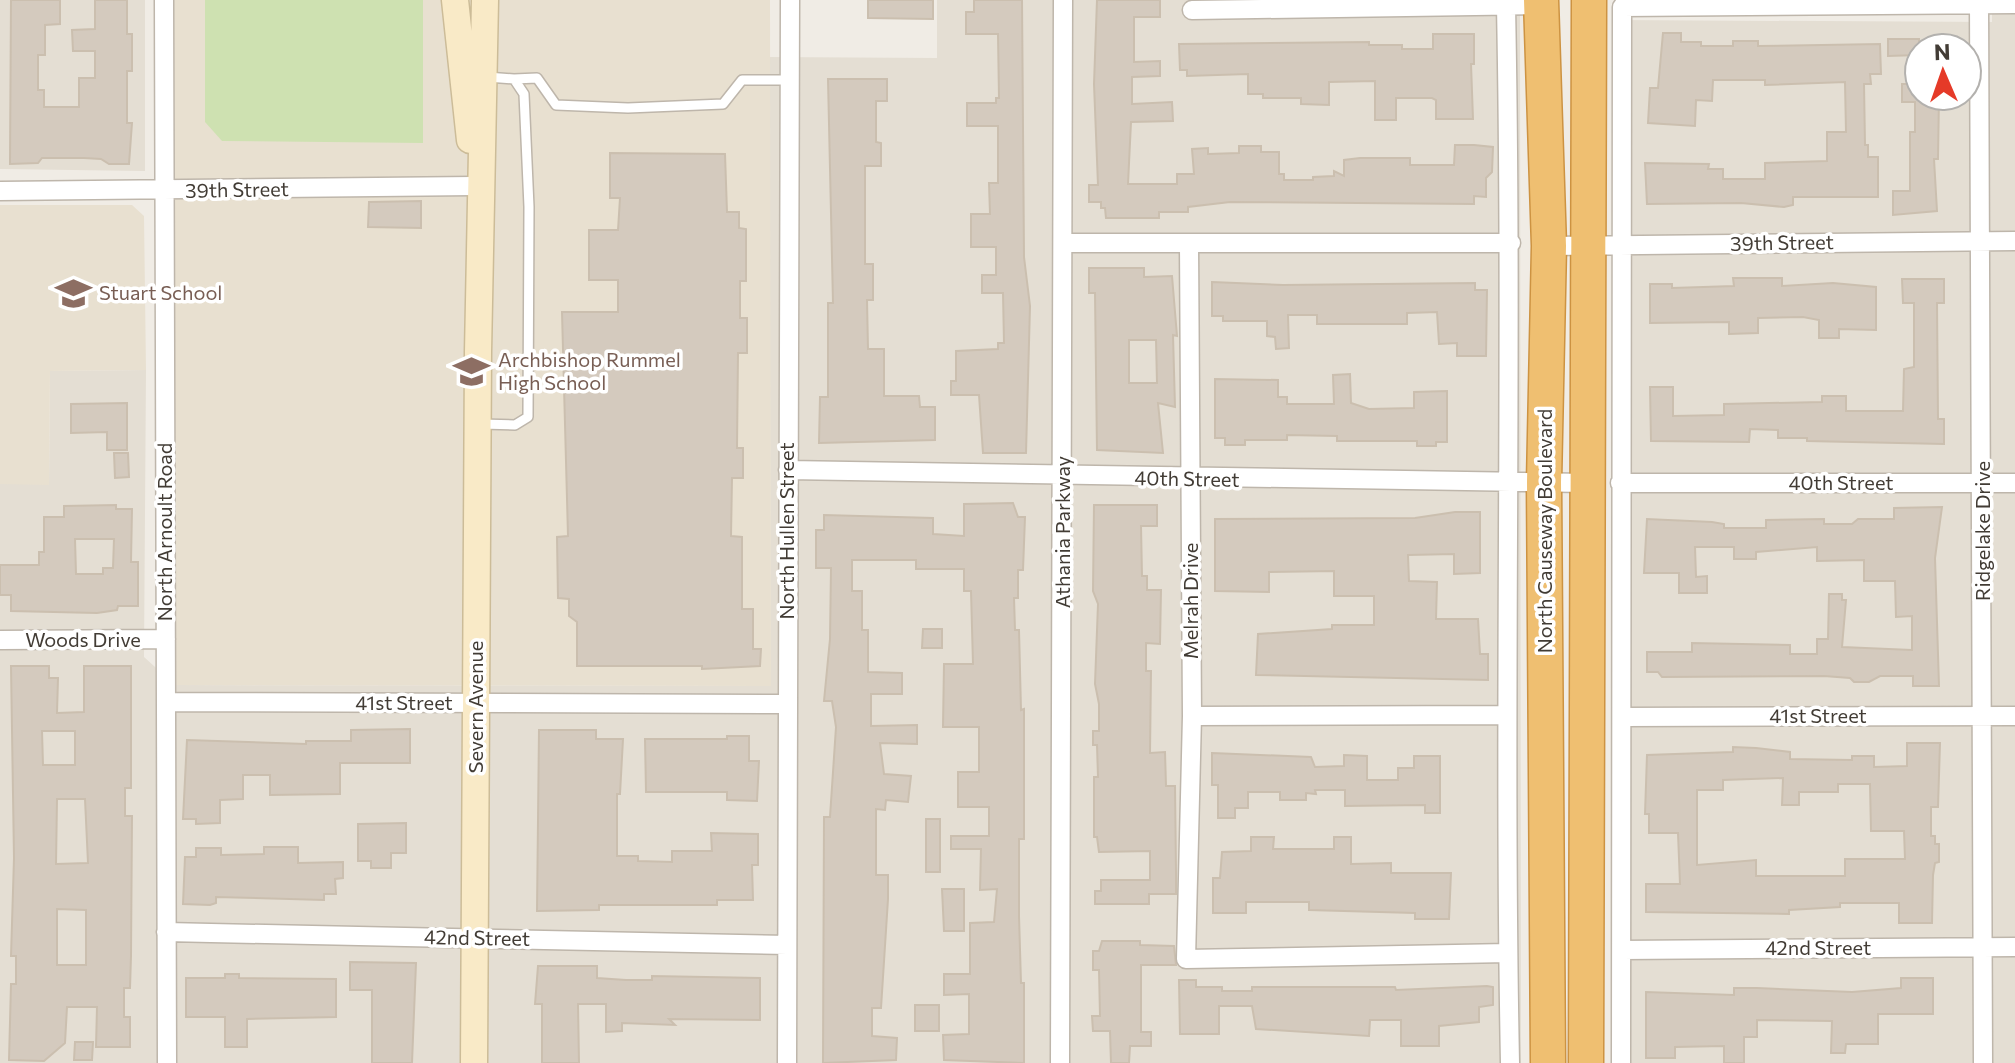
<svg xmlns="http://www.w3.org/2000/svg" width="2015" height="1063" viewBox="0 0 2015 1063" font-family="Commissioner,sans-serif">
<rect width="100%" height="100%" fill="#f0ece5"/>
<path fill="#e4ded3" fill-rule="evenodd" d="M0,0H145V171L0,169Z
M937,0H1520L1521,1063H0V484H49L50,371L146,370L144,657L175,685L771,686L769,57L937,58Z
M1992,0H2015V1063H1619L1615,20L1992,22ZM1919,48H1967V96H1919Z"/>
<path fill="#e8e0d0" d="M174,0H770L771,686L175,685Z
M0,205H132L144,216L146,370L50,371L49,485L0,484Z"/>
<path fill="#cee1b1" d="M205,0H423V143L222,141L205,122Z"/>
<path fill="#d4cabe" stroke="#cbbfaf" stroke-width="2" fill-rule="evenodd" d="M11,0H60V24L45,25V55H38V90H44V107H79V78H95V51H73L72,30L95,29V0H127V34H132V71H127V123H132L129,164H109L101,159L84,158H42L38,163L10,164Z
M868,0H933V19L868,18Z
M974,0H1022L1024,257L1030,306L1026,453H983L979,395H951V381H956V351L998,349V343H1004L1003,293H982V275H996V247H971V214H990L989,183H998V126H967V103H996V98H999L998,34H966V12H974Z
M1097,0H1160V17H1134V62L1160,61V76L1132,77V104L1172,102L1173,121L1131,122L1128,184H1177V174H1194L1192,149L1208,148V154L1239,153V146H1261V152H1279V174H1284V180H1313V177L1334,176V171L1344,176V160L1360,158H1410V165H1454L1455,145H1474L1493,147L1492,172L1486,178V197L1474,196V204L1230,202L1188,207V212H1159V218H1106L1105,208H1101V202H1089V185H1098L1094,84Z
M1663,33H1681V42H1701V46H1733V41H1758V46L1880,44L1881,74H1870L1871,84H1864L1865,145H1868V157H1878V197H1793V205L1784,207L1741,203L1647,204L1645,163L1709,164L1708,169H1723V179H1765V163L1827,161V132H1846L1845,82L1765,85V80H1713L1712,101L1696,100L1695,126L1648,123L1650,88H1658Z
M1433,34H1474V64H1471L1473,119H1436V100L1432,98H1396V120H1375V81L1329,82V105L1301,104V98H1263V94H1248V74L1187,76V70H1180L1179,44L1369,42V45H1402V49H1433Z
M1888,39H1919V55L1888,56Z
M828,79H887V101H876V142L881,143V166H865V264H873V300H867L868,349H884V396H919L920,407H935V440L819,443L820,397H828V303H833Z
M1902,84H1919V96H1939L1938,159H1934L1937,211L1893,215V191H1910V132H1915V102H1902Z
M610,153L725,154L727,212H739V228L746,229V281H740V318H747V353H738L737,448H743V478H732L731,536L742,537V609H753V649H761L760,666L702,669V666H577V622L569,616V599L558,598L557,537L568,536L562,312H618V280H589V230H618L620,198H610Z
M421,201V228L368,227L369,202Z
M1089,268H1144V277L1172,276L1177,336L1173,335L1175,407L1158,403L1163,453L1097,450L1095,293H1089ZM1129,340H1156L1157,383H1129Z
M1733,278H1782V286L1833,283L1876,287V330L1839,329V338H1819V320L1803,317L1758,318V333L1729,334V322L1650,323V284H1672V288L1734,286Z
M1902,279H1944V303H1937L1938,419H1944V444L1807,441V438H1778V430L1750,429L1749,442L1651,441L1650,387H1673V416L1724,415V404L1822,402V396H1846V411H1903L1904,369L1914,367V303H1903Z
M1212,282L1283,285L1475,283V290H1487L1486,356H1457V343L1439,344L1437,312L1407,313V324H1317V315H1288L1289,348L1276,349L1275,337L1267,336V321H1223V316H1212Z
M1350,374L1351,403L1369,409L1414,408V392L1447,391V442H1436V446H1417V441H1337V436L1287,435V440H1245V445H1225V438H1215V379L1278,380V397H1287V404H1334L1333,375Z
M127,403V450H107V432L71,433V404Z
M114,453H128L129,477L115,478Z
M1013,503L1018,517H1025L1023,570H1018V598H1014L1015,630H1019L1021,710L1024,709V839H1019V916L1021,983H1024V1063L944,1060L943,1035L969,1034V994L944,995V974H970V923L994,922L997,889L980,890L981,849H951V836H989V807H958V772H979V727H943L944,664H973L971,591H964V569H916V560H852V591H862V630H868V672L902,673V694H871V726L917,725V744L880,743L884,774L911,776L908,802L886,800L885,810L876,809V875H888V899L881,1008H872V1036L897,1038L896,1060L823,1063L824,817H830L836,727L832,701H824L830,639L831,568H816V530H824V515L933,518V534L964,536V504Z
M116,505V509H132L131,562H138V606H118L117,610L97,613L11,611V595H0V565H39V552H44V517H64V506ZM75,539H114L113,568H103V574H76Z
M1094,505H1157V526H1141L1142,576H1147V590H1161L1160,644L1146,643V671H1151L1150,753L1165,752L1166,786H1175L1176,871V894H1149V904H1095V891H1101V880H1150V851L1099,852L1097,837H1094V777H1098L1097,745H1093V731H1099V704L1095,684L1098,604L1093,591Z
M1942,507L1935,558L1939,686H1913V676H1880L1869,682H1854L1850,678L1824,676L1662,677L1658,672H1647V652H1692V643L1790,645V654H1817V639H1828L1829,594H1842V600H1846L1842,647L1912,650V616L1896,617L1895,581H1864V560L1817,561V547L1756,552V559H1734V547H1695L1696,577L1707,576V593H1679V573H1644L1647,519L1712,522L1724,524V528H1766V520L1824,519V524H1852L1858,519H1894V508Z
M1455,512H1480V573L1454,574V554L1408,555L1409,581L1437,582L1436,619H1478L1480,654H1488V680L1256,675L1258,634L1332,629V625H1374V596H1334V571L1269,572V592L1215,591V519L1415,518Z
M923,629H942V648H922Z
M11,666H49V678H58L57,713L84,712V666H131V788H125V816H132L131,956L130,988H124V1017H130V1047H96L97,1007H67L65,1043L44,1061L9,1060L11,984H16V956H11L14,858ZM42,731H75V765H43ZM57,799H85L88,863L56,864ZM57,909L86,910V965H57Z
M410,729V763H340V794L270,795V775H243V799L220,800V823L196,824V819H183L187,740L306,744V741H351V730Z
M539,730H596V739H623L620,794H617V856H638V861L672,862V851H712L711,833L758,834V865H752L753,900H717V905H599V910L537,911Z
M727,736H749V761H759L757,801L727,800V792H646L645,739H727Z
M1907,743H1940L1938,807H1931V836H1935V844H1939V862L1935,863L1933,875L1932,923H1899V903H1840V907L1789,910V914L1646,912V884H1680L1678,833H1649V814H1645L1647,755L1733,752V747L1756,748L1790,752V759L1852,760V756H1874V767L1907,766ZM1783,778L1782,805H1799V792H1838V784H1870L1871,831H1904L1905,859H1845V876H1756V860L1697,865V790H1723V780Z
M1212,753L1311,757L1315,767L1344,766V755L1367,756V780H1398V768H1414V756H1440V813H1425V805L1345,806V790H1315L1316,794L1306,793V800H1280V792H1248V808H1235V818H1218V785H1212Z
M926,819H940V872H926Z
M406,823V853H391V868H371V861H358V824Z
M1251,837H1274L1273,849H1334V837H1351V864L1391,863V873H1451L1449,919H1415V913L1309,910V902H1246V913H1213V878H1220L1222,852L1251,851Z
M264,847H298V863L343,862V878L335,879L336,894H324V900L216,897V903L210,905L183,904L185,857H196V848H221V855L264,854Z
M942,889H964V931H944Z
M1102,941H1140V945L1174,946L1176,965H1141V1032H1151V1046H1130L1129,1063H1111L1110,1031H1093L1092,1016H1100L1099,970H1093V951H1099Z
M350,962L416,963L412,1063H372V990H350Z
M538,966H597V978L626,980H652V976L760,978V1020L669,1019L675,1025L622,1023V1031L606,1032V1004H578L579,1063H542V1004H535Z
M225,974H239V978L336,979V1017L247,1019V1047H225V1017H186V978H225Z
M1901,978H1933V1014H1878V1044H1846L1845,1053H1831L1832,1021L1757,1020V1037H1744V1063H1724V1046L1675,1047V1058H1646V992L1734,995V988H1757L1852,992L1901,988Z
M1179,980H1196V987H1222V991H1252V987H1395L1396,990L1487,986L1493,987V1005L1479,1007V1022L1439,1026V1046H1401V1020H1370L1369,1036L1256,1029L1252,1006H1219V1034H1180Z
M915,1005H939V1031H915Z
M75,1042H93L92,1060H74Z"/>
<g fill="none" stroke-linecap="round" stroke-linejoin="round">
<defs>
<path id="lane" d="M514,79L537,78L556,105L628,108L723,104L742,80H789
M481,424L515,425L528,417L529,207L524,94L514,79L487,77"/>
<path id="street" d="M164,0L167,1063
M1979,0L1983,1063
M1506,6C1513,358 1503,711 1510,1063
M1192,10L1541,5
M0,191L474,186
M1063,243H1511
M1189,244L1192,716L1186,959L1508,953
M1549,246L2015,241
M788,470L1587,483
M1620,483H2015
M0,640L166,639
M166,702L787,704
M1192,716L1507,715
M1622,717L2015,716
M166,932L787,945
M1622,950L2015,947
M787,1063L790,0
M1060,1063L1063,0
M1621,1063L1622,7L2015,4"/>
<path id="secondary" d="M455,0L470,140
M474,1063L478,352L485,0"/>
<path id="highway" d="M1541,0L1549,246L1544,482L1548,1063
M1586,1063L1589,0"/>
</defs>
<use href="#lane" stroke="#beb6ab" stroke-width="12"/>
<use href="#street" stroke="#beb6ab" stroke-width="21"/>
<use href="#secondary" stroke="#ccbc98" stroke-width="29"/>
<use href="#highway" stroke="#cd9342" stroke-width="37"/>
<use href="#lane" stroke="#fff" stroke-width="9"/>
<use href="#street" stroke="#fff" stroke-width="18"/>
<use href="#secondary" stroke="#f9eac7" stroke-width="26"/>
<use href="#highway" stroke="#efbf71" stroke-width="34"/>
</g>
<defs>
<symbol id="school-bare" viewBox="-9 -9 18 18"><path d="M0-5L7-2L0 1L-7-2ZM-4 1L0 2.5L4 1V4Q0 6-4 4Z" fill="#8d6e63" stroke="#fff" stroke-width="2.5" paint-order="stroke"/></symbol>
</defs>
<g fill-rule="evenodd">
<use href="#school-bare" x="48" y="268" width="51" height="51"/>
<use href="#school-bare" x="446" y="346" width="51" height="51"/>
</g>
<g text-anchor="middle" stroke-width="7" stroke-linejoin="round" paint-order="stroke">
<g font-size="20" fill="#423c35" stroke="#fff">
<text transform="translate(237 190) rotate(-1)" y="7">39th Street</text>
<text transform="translate(1782 243) rotate(-1)" y="7">39th Street</text>
<text transform="translate(1187 479) rotate(1)" y="7">40th Street</text>
<text x="1841" y="490">40th Street</text>
<text transform="translate(787 531) rotate(-90)" y="7">North Hullen Street</text>
<text transform="translate(1545 531) rotate(-90)" y="7">North Causeway Boulevard</text>
<text transform="translate(1983 531) rotate(-90)" y="7">Ridgelake Drive</text>
<text transform="translate(165 532) rotate(-90)" y="7">North Arnoult Road</text>
<text transform="translate(1063 532) rotate(-90)" y="7">Athania Parkway</text>
<text transform="translate(1191 601) rotate(-90)" y="7">Melrah Drive</text>
<text x="83" y="647">Woods Drive</text>
<text x="404" y="710">41st Street</text>
<text transform="translate(476 707) rotate(-90)" y="7">Severn Avenue</text>
<text x="1818" y="723">41st Street</text>
<text transform="translate(477 938) rotate(1)" y="7">42nd Street</text>
<text x="1818" y="955">42nd Street</text>
</g>
<g font-size="20" fill="#785e54" stroke="#fff" text-anchor="start">
<text x="99" y="300">Stuart School</text>
<text x="498" y="367">Archbishop Rummel<tspan x="498" dy="23">High School</tspan></text>
</g>
</g>
<g transform="translate(1943 72) rotate(358)"><circle r="38" fill="#ffffff" stroke="#b3b1ae" stroke-width="2"/>
<path d="M0-6L14 30L0 20L-14 30Z" fill="#e53a28"/>
<text y="-12" font-size="22" font-weight="bold" text-anchor="middle" fill="#423c35">N</text>
</g>
</svg>
